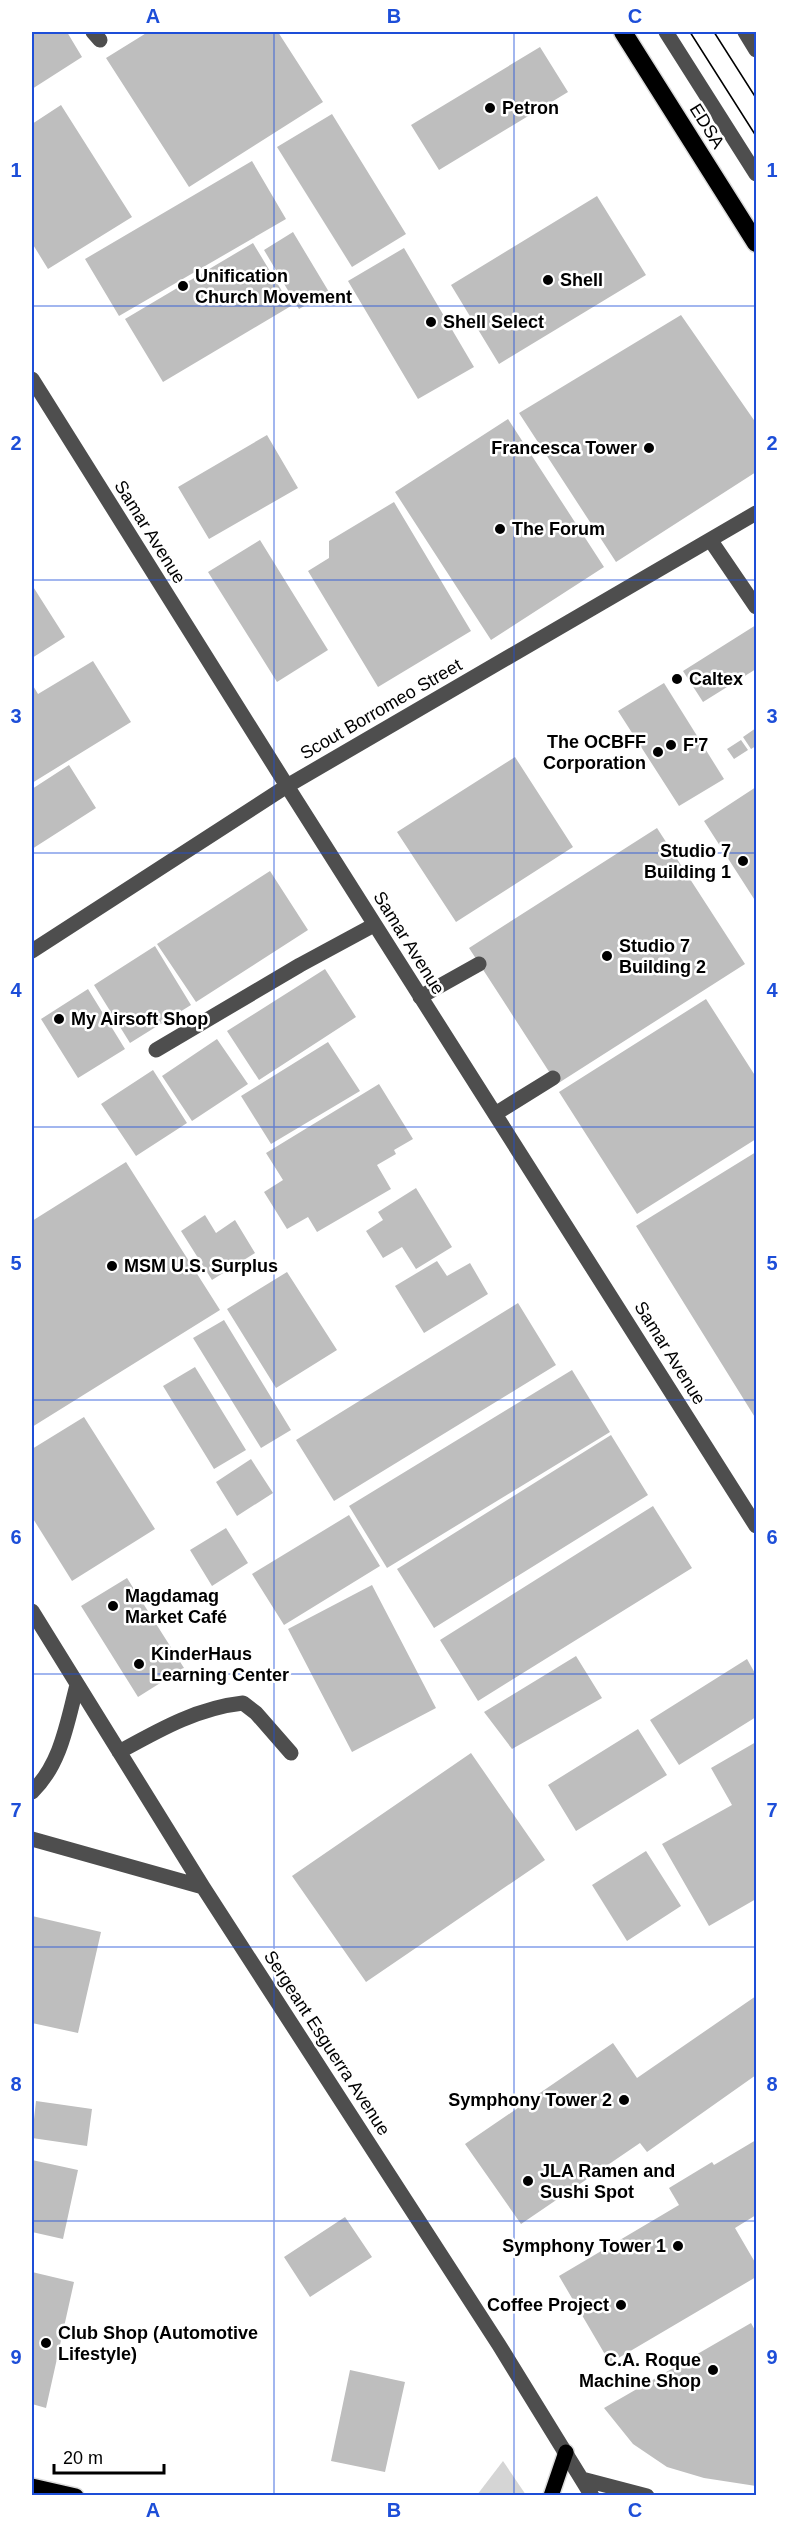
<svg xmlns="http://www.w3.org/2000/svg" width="788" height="2527" viewBox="0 0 788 2527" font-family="Helvetica,sans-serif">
<rect width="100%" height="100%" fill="#fff"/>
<path fill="#d5d5d5" d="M503,2461L526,2495H477Z"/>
<path fill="#bebebe" d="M32,32H67L82,57L32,89Z
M148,32H278L323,102L189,187L106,58Z
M540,47L568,92L439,170L411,125Z
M61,105L132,217L48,269L32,243V124Z
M332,114L406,234L352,267L277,147Z
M252,161L286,219L119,316L85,259Z
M597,196L646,275L499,364L451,285Z
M293,232L329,292L299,309L264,250Z
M253,243L291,306L163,382L125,319Z
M404,248L474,367L418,399L348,281Z
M681,315L756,423V472L616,562L519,413Z
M508,419L604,567L491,640L395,492Z
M267,435L298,488L209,539L178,487Z
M394,502L471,631L378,687L308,571L329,558V541Z
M260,540L328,650L277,682L208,572Z
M32,585L65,637L32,658Z
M756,625V669L703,702L683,671Z
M93,661L131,722L32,783V684L38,694Z
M664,683L724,779L679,806L618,711Z
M756,728V746L751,749L743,737Z
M741,740L748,750L734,759L727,749Z
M515,757L573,847L456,922L397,832Z
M69,765L96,808L32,849V789Z
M756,787V902L704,821Z
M657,828L745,964L557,1084L469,948Z
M270,871L308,930L196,1002L157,944Z
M155,946L191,1005L130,1043L94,985Z
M325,969L356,1017L259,1080L227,1031Z
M88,989L125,1049L78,1078L41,1019Z
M706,999L756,1077V1139L637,1214L559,1092Z
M217,1039L248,1084L192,1121L162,1076Z
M328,1042L360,1091L271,1144L241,1096Z
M153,1070L187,1123L136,1156L101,1104Z
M379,1084L413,1139L394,1150L396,1154L377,1165L391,1189L317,1232L308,1217L287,1229L264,1192L283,1180L266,1153Z
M756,1152V1419L636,1226Z
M126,1162L220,1310L32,1427V1221Z
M416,1188L452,1247L416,1269L402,1247L383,1258L366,1231L383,1220L378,1212Z
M205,1215L216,1233L235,1220L255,1253L212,1280L181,1231Z
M437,1261L447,1276L470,1263L488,1294L424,1333L395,1286Z
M287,1272L337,1350L276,1388L227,1309Z
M518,1303L556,1365L334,1501L296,1440Z
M224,1320L291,1430L261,1448L193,1338Z
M195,1367L246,1450L214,1469L163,1386Z
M572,1370L610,1432L387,1568L349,1506Z
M84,1417L155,1529L72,1581L32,1517V1449Z
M611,1435L648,1495L434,1628L397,1569Z
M251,1459L273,1493L237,1516L216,1482Z
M653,1506L692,1568L478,1701L440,1640Z
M349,1515L380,1566L284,1625L252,1574Z
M226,1528L248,1563L212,1586L190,1550Z
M127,1578L184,1668L138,1697L81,1606Z
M372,1585L436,1708L352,1752L288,1629Z
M576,1656L602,1698L512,1749L484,1712Z
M747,1659L756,1675V1717L679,1765L650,1720Z
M638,1729L667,1775L576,1831L548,1785Z
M756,1742V1899L709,1926L662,1844L732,1805L711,1768Z
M471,1753L545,1860L366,1982L292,1876Z
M646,1851L681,1906L627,1941L592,1885Z
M32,1916L101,1932L78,2033L32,2023Z
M756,1996V2075L647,2152L640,2143L521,2224L465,2144L613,2043L637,2078Z
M36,2101L92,2109L87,2146L32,2138Z
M756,2140V2215L735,2228L756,2264V2277L610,2363L559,2276L679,2205L669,2188L712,2162L714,2165Z
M32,2160L78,2170L63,2239L32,2232Z
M345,2217L372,2257L310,2297L284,2257Z
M32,2272L74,2282L46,2408L32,2404Z
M751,2323L756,2332V2486L704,2478L667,2467L633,2444L604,2408Z
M350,2370L405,2382L385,2472L331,2461Z"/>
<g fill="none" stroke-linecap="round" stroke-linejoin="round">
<defs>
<path id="major" d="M32,2486L76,2496
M551,2496L566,2452"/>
<path id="highway" d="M623,32L756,243"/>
</defs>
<use href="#major" stroke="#dbdbdb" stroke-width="18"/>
<use href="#highway" stroke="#dbdbdb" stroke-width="21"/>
<path stroke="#4e4e4e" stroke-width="15" d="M93,32L100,40
M666,32L756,174
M745,32L756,50
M32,379L287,786L756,1526
M711,541L756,607
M32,951L287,786L756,513
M420,997L479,964
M156,1050L300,965L374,925
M495,1114L553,1078
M32,1611L203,1887L499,2345L592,2496
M119,1752C159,1730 197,1708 243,1703L256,1713L291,1753
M32,1792C61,1764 67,1723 77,1685
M32,1839L203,1887
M582,2479L647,2496"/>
<use href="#major" stroke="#000" stroke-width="15"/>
<use href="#highway" stroke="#000" stroke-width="18"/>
<path stroke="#000" stroke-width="1.5" d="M690,32L756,136
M714,32L756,98"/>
</g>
<path fill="none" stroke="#1d4ed8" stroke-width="1.5" stroke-opacity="0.55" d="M274,32V2496M514,32V2496M32,306H756M32,580H756M32,853H756M32,1127H756M32,1400H756M32,1674H756M32,1947H756M32,2221H756"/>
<g fill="#000" stroke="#fff" stroke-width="2">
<circle cx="490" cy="108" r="6"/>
<circle cx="548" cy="280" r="6"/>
<circle cx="183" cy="286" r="6"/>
<circle cx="431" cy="322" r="6"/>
<circle cx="649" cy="448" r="6"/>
<circle cx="500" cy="529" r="6"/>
<circle cx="677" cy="679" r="6"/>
<circle cx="671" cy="745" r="6"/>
<circle cx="658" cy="752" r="6"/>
<circle cx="743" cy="861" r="6"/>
<circle cx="607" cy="956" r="6"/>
<circle cx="59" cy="1019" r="6"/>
<circle cx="112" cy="1266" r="6"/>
<circle cx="113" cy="1606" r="6"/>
<circle cx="139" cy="1664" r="6"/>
<circle cx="624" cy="2100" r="6"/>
<circle cx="528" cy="2181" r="6"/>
<circle cx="678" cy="2246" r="6"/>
<circle cx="621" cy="2305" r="6"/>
<circle cx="46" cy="2343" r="6"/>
<circle cx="713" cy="2370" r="6"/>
</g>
<g text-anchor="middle" stroke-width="5" stroke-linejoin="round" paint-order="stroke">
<g font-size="18" font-weight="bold" fill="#000" stroke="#fff" text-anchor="start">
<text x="502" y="114">Petron</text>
<text x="195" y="282">Unification<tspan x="195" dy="21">Church Movement</tspan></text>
<text x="560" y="286">Shell</text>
<text x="443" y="328">Shell Select</text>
<text x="637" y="454" text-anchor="end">Francesca Tower</text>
<text x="512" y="535">The Forum</text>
<text x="689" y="685">Caltex</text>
<text x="646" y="748" text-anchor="end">The OCBFF<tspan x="646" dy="21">Corporation</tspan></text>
<text x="683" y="751">F'7</text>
<text x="731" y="857" text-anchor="end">Studio 7<tspan x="731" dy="21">Building 1</tspan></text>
<text x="619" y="952">Studio 7<tspan x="619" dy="21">Building 2</tspan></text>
<text x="71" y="1025">My Airsoft Shop</text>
<text x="124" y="1272">MSM U.S. Surplus</text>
<text x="125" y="1602">Magdamag<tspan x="125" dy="21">Market Café</tspan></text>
<text x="151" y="1660">KinderHaus<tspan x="151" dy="21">Learning Center</tspan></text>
<text x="612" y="2106" text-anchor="end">Symphony Tower 2</text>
<text x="540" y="2177">JLA Ramen and<tspan x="540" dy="21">Sushi Spot</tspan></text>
<text x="666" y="2252" text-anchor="end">Symphony Tower 1</text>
<text x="609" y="2311" text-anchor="end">Coffee Project</text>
<text x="58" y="2339">Club Shop (Automotive<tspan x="58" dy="21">Lifestyle)</tspan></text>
<text x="701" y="2366" text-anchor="end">C.A. Roque<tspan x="701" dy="21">Machine Shop</tspan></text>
</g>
<g font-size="18" fill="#000" stroke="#fff">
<text transform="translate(707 126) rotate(58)" y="6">EDSA</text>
<text transform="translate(150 532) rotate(58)" y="6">Samar Avenue</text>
<text transform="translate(381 709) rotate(-30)" y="6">Scout Borromeo Street</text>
<text transform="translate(409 943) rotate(58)" y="6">Samar Avenue</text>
<text transform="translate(670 1353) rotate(58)" y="6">Samar Avenue</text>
<text transform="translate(327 2043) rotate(57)" y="6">Sergeant Esguerra Avenue</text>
</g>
</g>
<rect width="788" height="2527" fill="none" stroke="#ffffff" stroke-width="66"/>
<path d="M54 2464v9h110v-9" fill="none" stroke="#000000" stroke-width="3"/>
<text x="63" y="2464" font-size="18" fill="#000000" stroke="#ffffff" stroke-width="4.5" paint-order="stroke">20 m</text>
<rect x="33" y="33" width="722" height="2461" fill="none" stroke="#1d4ed8" stroke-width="2"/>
<g font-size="20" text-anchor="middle" font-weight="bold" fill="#1d4ed8">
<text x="153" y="23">A</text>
<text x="394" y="23">B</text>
<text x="635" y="23">C</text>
<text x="16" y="177">1</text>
<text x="772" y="177">1</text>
<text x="16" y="450">2</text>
<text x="772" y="450">2</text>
<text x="16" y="723">3</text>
<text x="772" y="723">3</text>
<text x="16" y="997">4</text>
<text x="772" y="997">4</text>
<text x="16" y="1270">5</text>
<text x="772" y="1270">5</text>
<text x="16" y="1544">6</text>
<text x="772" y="1544">6</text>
<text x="16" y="1817">7</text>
<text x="772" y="1817">7</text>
<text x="16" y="2091">8</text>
<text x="772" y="2091">8</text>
<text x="16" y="2364">9</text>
<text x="772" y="2364">9</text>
<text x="153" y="2517">A</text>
<text x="394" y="2517">B</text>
<text x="635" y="2517">C</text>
</g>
</svg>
